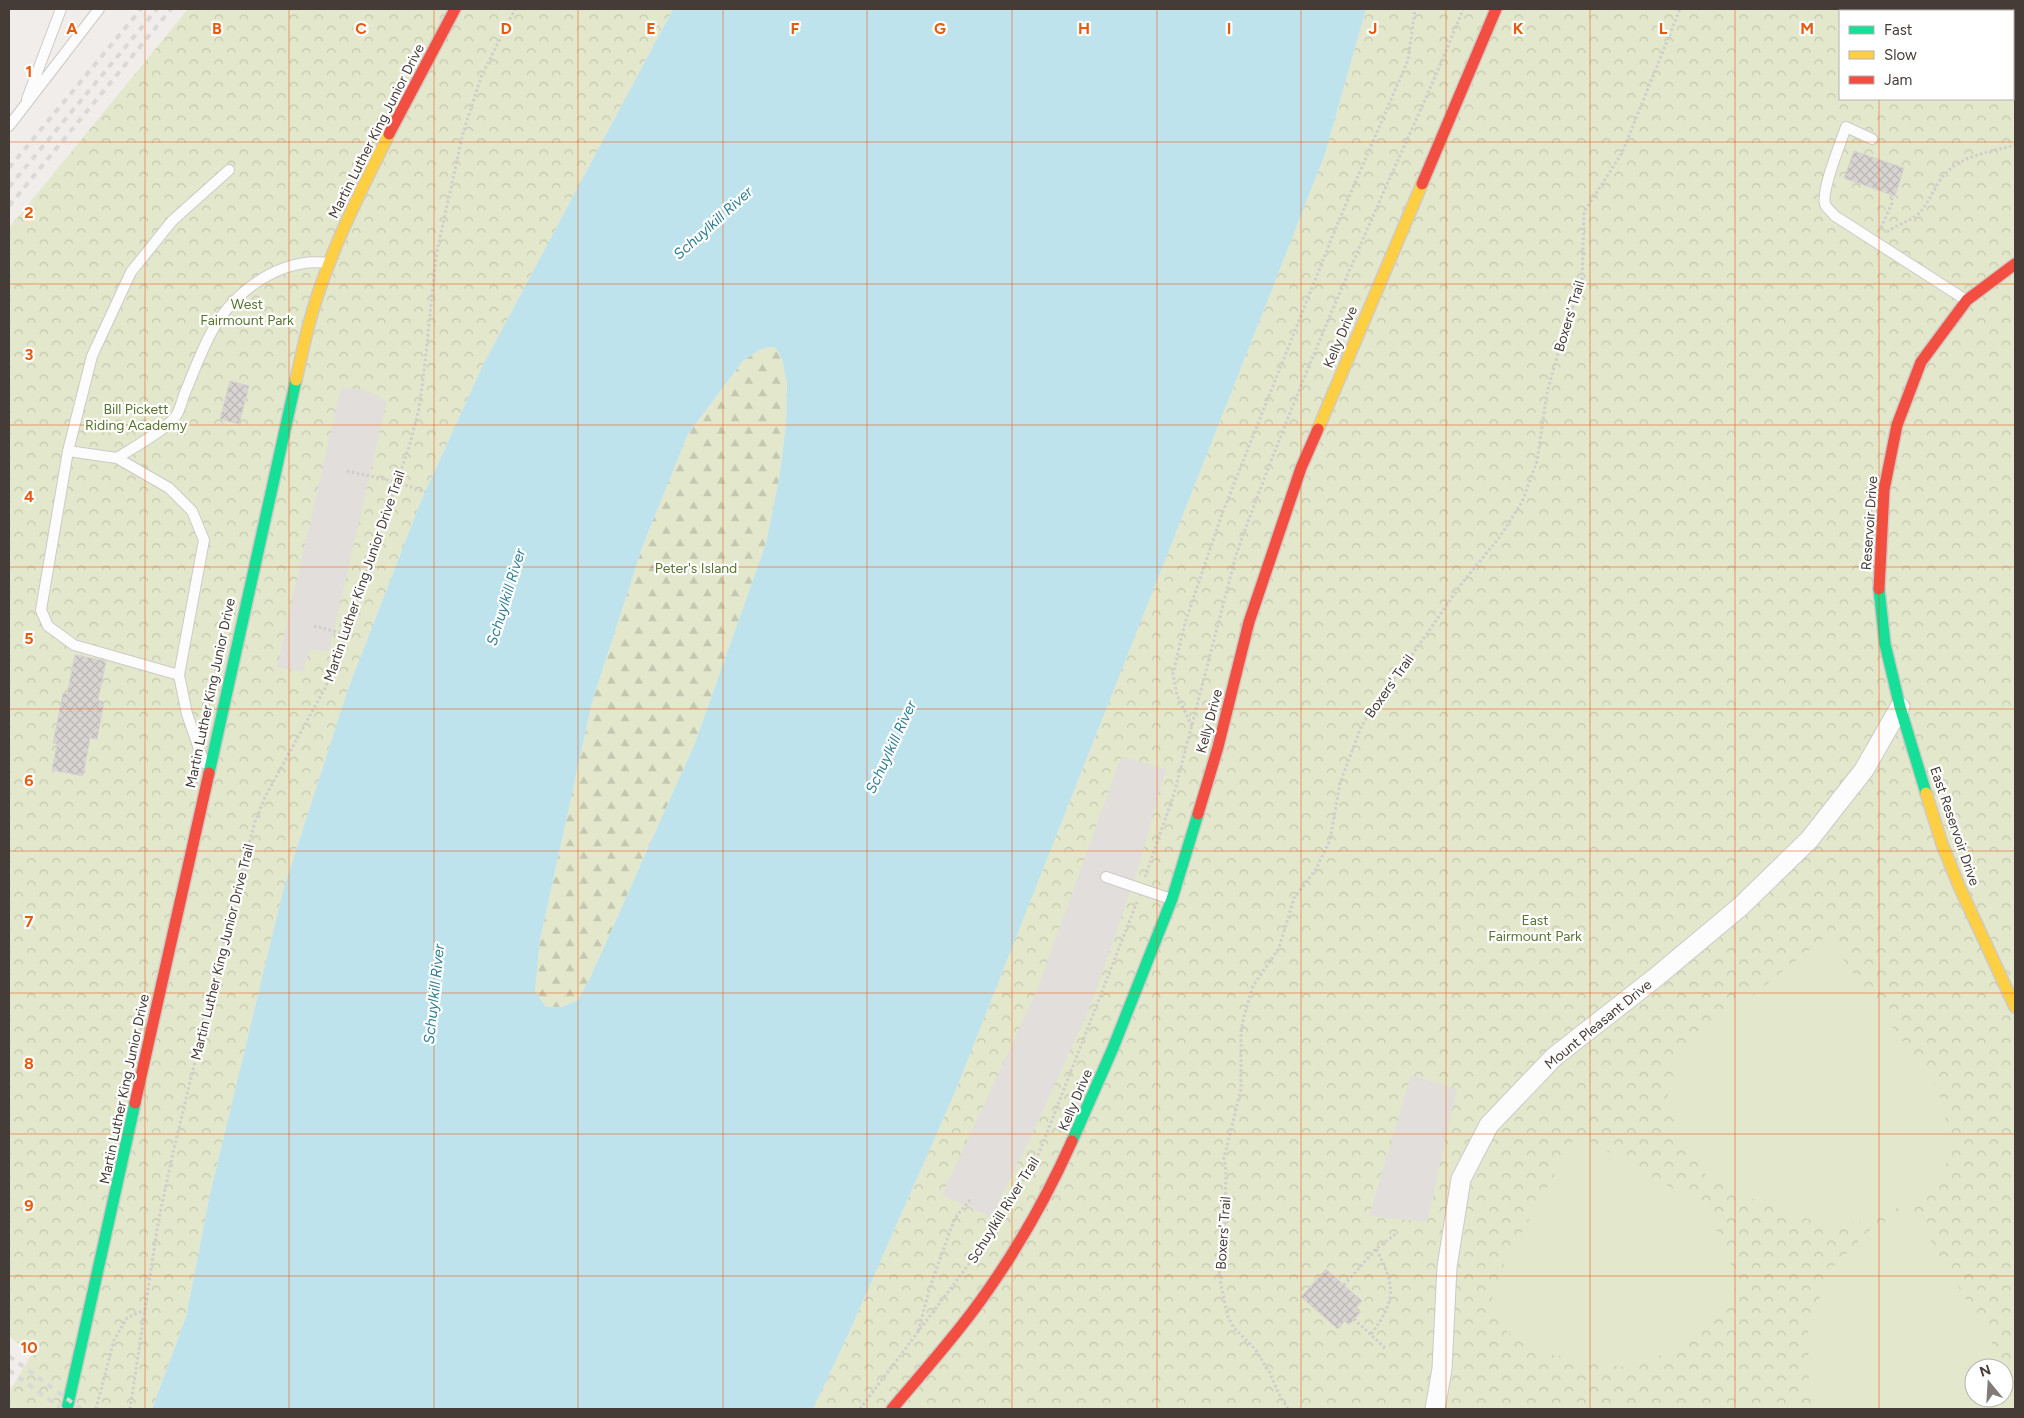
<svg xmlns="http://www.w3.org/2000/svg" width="2024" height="1418" viewBox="0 0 2024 1418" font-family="Figtree,sans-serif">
<defs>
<pattern id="forest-firs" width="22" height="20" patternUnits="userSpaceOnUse" patternTransform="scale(1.25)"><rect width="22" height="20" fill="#e3e8cc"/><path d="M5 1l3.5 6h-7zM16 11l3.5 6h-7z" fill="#c4c8b0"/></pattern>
<pattern id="park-crowns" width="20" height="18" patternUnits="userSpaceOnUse" patternTransform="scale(1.25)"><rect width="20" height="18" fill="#e3e8cc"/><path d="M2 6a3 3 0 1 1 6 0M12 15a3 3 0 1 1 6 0" fill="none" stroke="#c4c8b0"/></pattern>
<pattern id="building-cross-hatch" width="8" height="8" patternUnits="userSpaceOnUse" patternTransform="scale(1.25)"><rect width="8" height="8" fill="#d8d4d2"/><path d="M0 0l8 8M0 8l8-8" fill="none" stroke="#bbb7b5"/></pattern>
</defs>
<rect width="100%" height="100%" fill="#f0edeb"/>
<path fill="url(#forest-firs)" d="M770,347L776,348L782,359L787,383L786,425L779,479L766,543L695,743L591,976L578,1000L562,1007H546L535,991L540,940L592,702L643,545L688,434L743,361L759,350Z"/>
<path fill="url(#park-crowns)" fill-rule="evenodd" d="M188,9H673L482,367L421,501L348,689L283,891L210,1194L186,1317L152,1409H9V1392L32,1354L9,1336V228Z
M1366,9H2015V1409H813L847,1337L955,1092L1269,297L1325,154ZM1840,11H2013V99H1840ZM1974,1368H2004V1398H1974Z"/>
<path fill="#e3e8cc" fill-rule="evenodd" d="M1826,936L1939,1091L1949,1135L1946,1166L1921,1195L1873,1221L1822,1224L1757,1201L1708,1178L1678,1137L1668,1096L1677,1057Z
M1577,1134L1705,1207L1727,1251L1737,1283L1727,1308L1699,1333L1662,1355L1623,1367L1543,1353L1507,1332L1492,1299L1504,1264Z
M1906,1214L1929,1238L2015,1381V1409H1819L1809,1386L1808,1330L1829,1271L1873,1227ZM1974,1368H2004V1398H1974Z"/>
<path fill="#e2dedc" d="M341,387L365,390L387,401L329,651L309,650L303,672L277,667Z
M1121,757L1166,769L1138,869L1091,1005L1029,1141L991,1217L942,1195L1037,990Z
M1411,1075L1457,1089L1427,1222L1369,1216Z"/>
<path fill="#bee3ec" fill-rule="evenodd" d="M673,9H1366L1325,154L1269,297L955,1092L847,1337L813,1409H152L186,1317L210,1194L283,891L348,689L421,501L482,367ZM770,347L776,348L782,359L787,383L786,425L779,479L766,543L695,743L591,976L578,1000L562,1007H546L535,991L540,940L592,702L643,545L688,434L743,361L759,350Z"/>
<path fill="url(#building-cross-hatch)" stroke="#d8d3d0" d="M1854,151L1904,168L1895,196L1844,178Z
M230,381L249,386L239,424L220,419Z
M75,655L106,661L98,700L104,702L97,739L90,738L83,776L52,770L57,744L53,743L63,693L67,694Z
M1326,1269L1362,1301L1355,1309L1360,1313L1349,1325L1345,1321L1338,1329L1301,1297Z"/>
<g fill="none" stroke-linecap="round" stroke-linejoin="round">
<defs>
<path id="lane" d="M27,99L61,9
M9,126L99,9
M1872,139L1846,127C1841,142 1821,190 1825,204C1826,208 1832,212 1835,216L1966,300
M68,451L92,356L131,272L172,221L229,170
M117,458C132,448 166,430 176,416C180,410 182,401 184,395C192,376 199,357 208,339C229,295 278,256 329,263
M179,675L74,645L48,626L41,610L68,451L117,458L169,488L192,511L204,540L179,675L187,714L204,763
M1106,877L1171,899"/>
<path id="street" d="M1435,1409L1442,1369L1447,1267L1461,1179L1489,1125L1554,1057L1655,978L1740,907L1809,840L1864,770L1900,707"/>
<path id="fast" d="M1879,589L1885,644L1900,707L1926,793
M209,773L296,380
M1072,1141L1113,1048L1172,899L1198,814
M67,1409L135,1103"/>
<path id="slow" d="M296,380C300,362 304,343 309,324C326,259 359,194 389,134
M1318,429L1422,184
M1926,793L1942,844L1959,886L2015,1007"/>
<path id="jam" d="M389,134L455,9
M1422,184L1496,9
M1879,589L1884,490L1897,425L1921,362L1967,300L2015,264
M1198,814L1218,747L1249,622L1301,468L1318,429
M135,1103L209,773
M892,1409C922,1373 954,1338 981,1300C1017,1250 1047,1197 1072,1141"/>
</defs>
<use href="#lane" stroke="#cdc9c7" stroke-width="12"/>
<use href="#street" stroke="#cdc9c7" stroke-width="21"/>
<use href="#fast" stroke="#d0cac4" stroke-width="14"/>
<use href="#slow" stroke="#d0cac4" stroke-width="14"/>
<use href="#jam" stroke="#d0cac4" stroke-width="14"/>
<path stroke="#d1cdcb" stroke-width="3" stroke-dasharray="2.5 2.5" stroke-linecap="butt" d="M1881,228L1892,203V198
M1887,232C1896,225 1908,222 1917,215C1928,205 1932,192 1940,180C1958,155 1988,153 2015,145
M347,471L397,482L425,492
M314,626L345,634
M1192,726L1177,695L1173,674L1185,623L1222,514L1337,225L1408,60L1415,9
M1145,877L1174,794L1236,555C1278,437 1327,321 1377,207C1406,141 1437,76 1463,9
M1344,1285L1376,1249L1397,1233
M1354,1319L1386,1349
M918,1331L931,1284L955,1218L971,1199
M1371,1334C1396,1301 1396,1286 1376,1249
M96,1409L114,1340L127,1318L145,1310
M130,1409L158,1223L172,1157L240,875L255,822L265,797L325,688L340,654L347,627L410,444L419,409L425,363L436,256L463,133L481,77L515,9
M860,1409L984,1244L1011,1201L1039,1153L1137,902
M1288,1409L1278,1392L1270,1373L1255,1349L1234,1328L1228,1317L1221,1285L1218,1264L1220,1244L1225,1223L1226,1171L1224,1158L1241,1089V1032L1244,1016L1253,986L1279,948L1294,898L1316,869L1330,840L1340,783L1360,730L1372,707L1410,658L1462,583L1499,538L1522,502L1537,461L1547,393L1566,324L1582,284L1584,212L1622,153L1680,9"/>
<use href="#lane" stroke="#fdfcfc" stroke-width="10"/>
<use href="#street" stroke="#fdfcfc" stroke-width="19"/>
<use href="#fast" stroke="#16e098" stroke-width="11"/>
<use href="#slow" stroke="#ffcf43" stroke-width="11"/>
<use href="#jam" stroke="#f24e42" stroke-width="11"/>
<path stroke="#d9d9d8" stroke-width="4" stroke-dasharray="6 6" stroke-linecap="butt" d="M9,168L141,9
M9,187L157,9
M9,206L171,9
M9,1356L81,1409
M9,1370L62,1409"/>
</g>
<path fill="none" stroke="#e8590c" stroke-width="1" stroke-opacity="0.55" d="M145,9V1409M289,9V1409M434,9V1409M578,9V1409M723,9V1409M867,9V1409M1012,9V1409M1157,9V1409M1301,9V1409M1446,9V1409M1590,9V1409M1735,9V1409M1879,9V11M1879,99V1409M9,142H2015M9,284H2015M9,425H2015M9,567H2015M9,709H2015M9,851H2015M9,993H2015M9,1134H2015M9,1276H2015"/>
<g text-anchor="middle" stroke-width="4.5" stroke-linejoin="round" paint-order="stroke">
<g font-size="14" fill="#463c37" stroke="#fff">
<text transform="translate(376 131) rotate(-63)" y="5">Martin Luther King Junior Drive</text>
<text transform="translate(1569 316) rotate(-73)" y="5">Boxers' Trail</text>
<text transform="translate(1340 337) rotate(-67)" y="5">Kelly Drive</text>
<text transform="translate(1869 523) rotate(-86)" y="5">Reservoir Drive</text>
<text transform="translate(364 576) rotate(-71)" y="5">Martin Luther King Junior Drive Trail</text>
<text transform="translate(1389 686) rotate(-55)" y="5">Boxers' Trail</text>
<text transform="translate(210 693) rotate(-78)" y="5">Martin Luther King Junior Drive</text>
<text transform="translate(1209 721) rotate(-75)" y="5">Kelly Drive</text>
<text transform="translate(1955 826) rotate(71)" y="5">East Reservoir Drive</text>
<text transform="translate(222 952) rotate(-76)" y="5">Martin Luther King Junior Drive Trail</text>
<text transform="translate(1598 1024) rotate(-39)" y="5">Mount Pleasant Drive</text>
<text transform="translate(124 1089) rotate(-78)" y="5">Martin Luther King Junior Drive</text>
<text transform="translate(1075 1100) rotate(-67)" y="5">Kelly Drive</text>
<text transform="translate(1003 1210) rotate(-58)" y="5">Schuylkill River Trail</text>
<text transform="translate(1223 1233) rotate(-86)" y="5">Boxers' Trail</text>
</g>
<g font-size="14" fill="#58742e" stroke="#fff">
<text x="247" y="309">West<tspan x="247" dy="16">Fairmount Park</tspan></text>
<text x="136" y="414">Bill Pickett<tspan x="136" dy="16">Riding Academy</tspan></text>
<text x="696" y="573">Peter's Island</text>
<text x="1535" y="925">East<tspan x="1535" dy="16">Fairmount Park</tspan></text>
</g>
<g font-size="15" font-style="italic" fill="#308094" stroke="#fff">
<text transform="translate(713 223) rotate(-42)" y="5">Schuylkill River</text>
<text transform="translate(506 597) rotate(-73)" y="5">Schuylkill River</text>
<text transform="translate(891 747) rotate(-65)" y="5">Schuylkill River</text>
<text transform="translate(434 994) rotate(-84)" y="5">Schuylkill River</text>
</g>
</g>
<g font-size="16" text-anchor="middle" font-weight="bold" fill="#e8590c" stroke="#fff" stroke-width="4.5" stroke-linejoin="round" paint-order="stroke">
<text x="72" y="34">A</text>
<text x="217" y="34">B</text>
<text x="361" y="34">C</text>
<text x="506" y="34">D</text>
<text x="651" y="34">E</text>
<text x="795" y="34">F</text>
<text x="940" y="34">G</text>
<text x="1084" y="34">H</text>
<text x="1229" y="34">I</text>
<text x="1373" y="34">J</text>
<text x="1518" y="34">K</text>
<text x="1663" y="34">L</text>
<text x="1807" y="34">M</text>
<text x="29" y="77">1</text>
<text x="29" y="218">2</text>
<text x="29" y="360">3</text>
<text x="29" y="502">4</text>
<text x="29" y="644">5</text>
<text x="29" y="786">6</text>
<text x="29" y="927">7</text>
<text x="29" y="1069">8</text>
<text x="29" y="1211">9</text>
<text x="29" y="1353">10</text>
</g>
<rect width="2024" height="1418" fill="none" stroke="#463c37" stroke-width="20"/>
<rect x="1839" y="10" width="175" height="90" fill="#ffffff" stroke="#b5b1af"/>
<rect x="1849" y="26" width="25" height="8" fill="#16e098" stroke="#b5b1af"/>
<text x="1884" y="35" font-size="15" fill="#463c37">Fast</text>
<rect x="1849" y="51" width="25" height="8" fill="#ffcf43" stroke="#b5b1af"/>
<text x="1884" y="60" font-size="15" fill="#463c37">Slow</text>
<rect x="1849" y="76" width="25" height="8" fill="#f24e42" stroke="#b5b1af"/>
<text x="1884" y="85" font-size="15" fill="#463c37">Jam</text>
<g transform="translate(1989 1383) rotate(342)"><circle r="24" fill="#ffffff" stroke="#b5b1af"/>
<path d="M0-4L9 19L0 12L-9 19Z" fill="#827a76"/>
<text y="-8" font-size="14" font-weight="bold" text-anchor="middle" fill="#463c37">N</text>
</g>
</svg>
